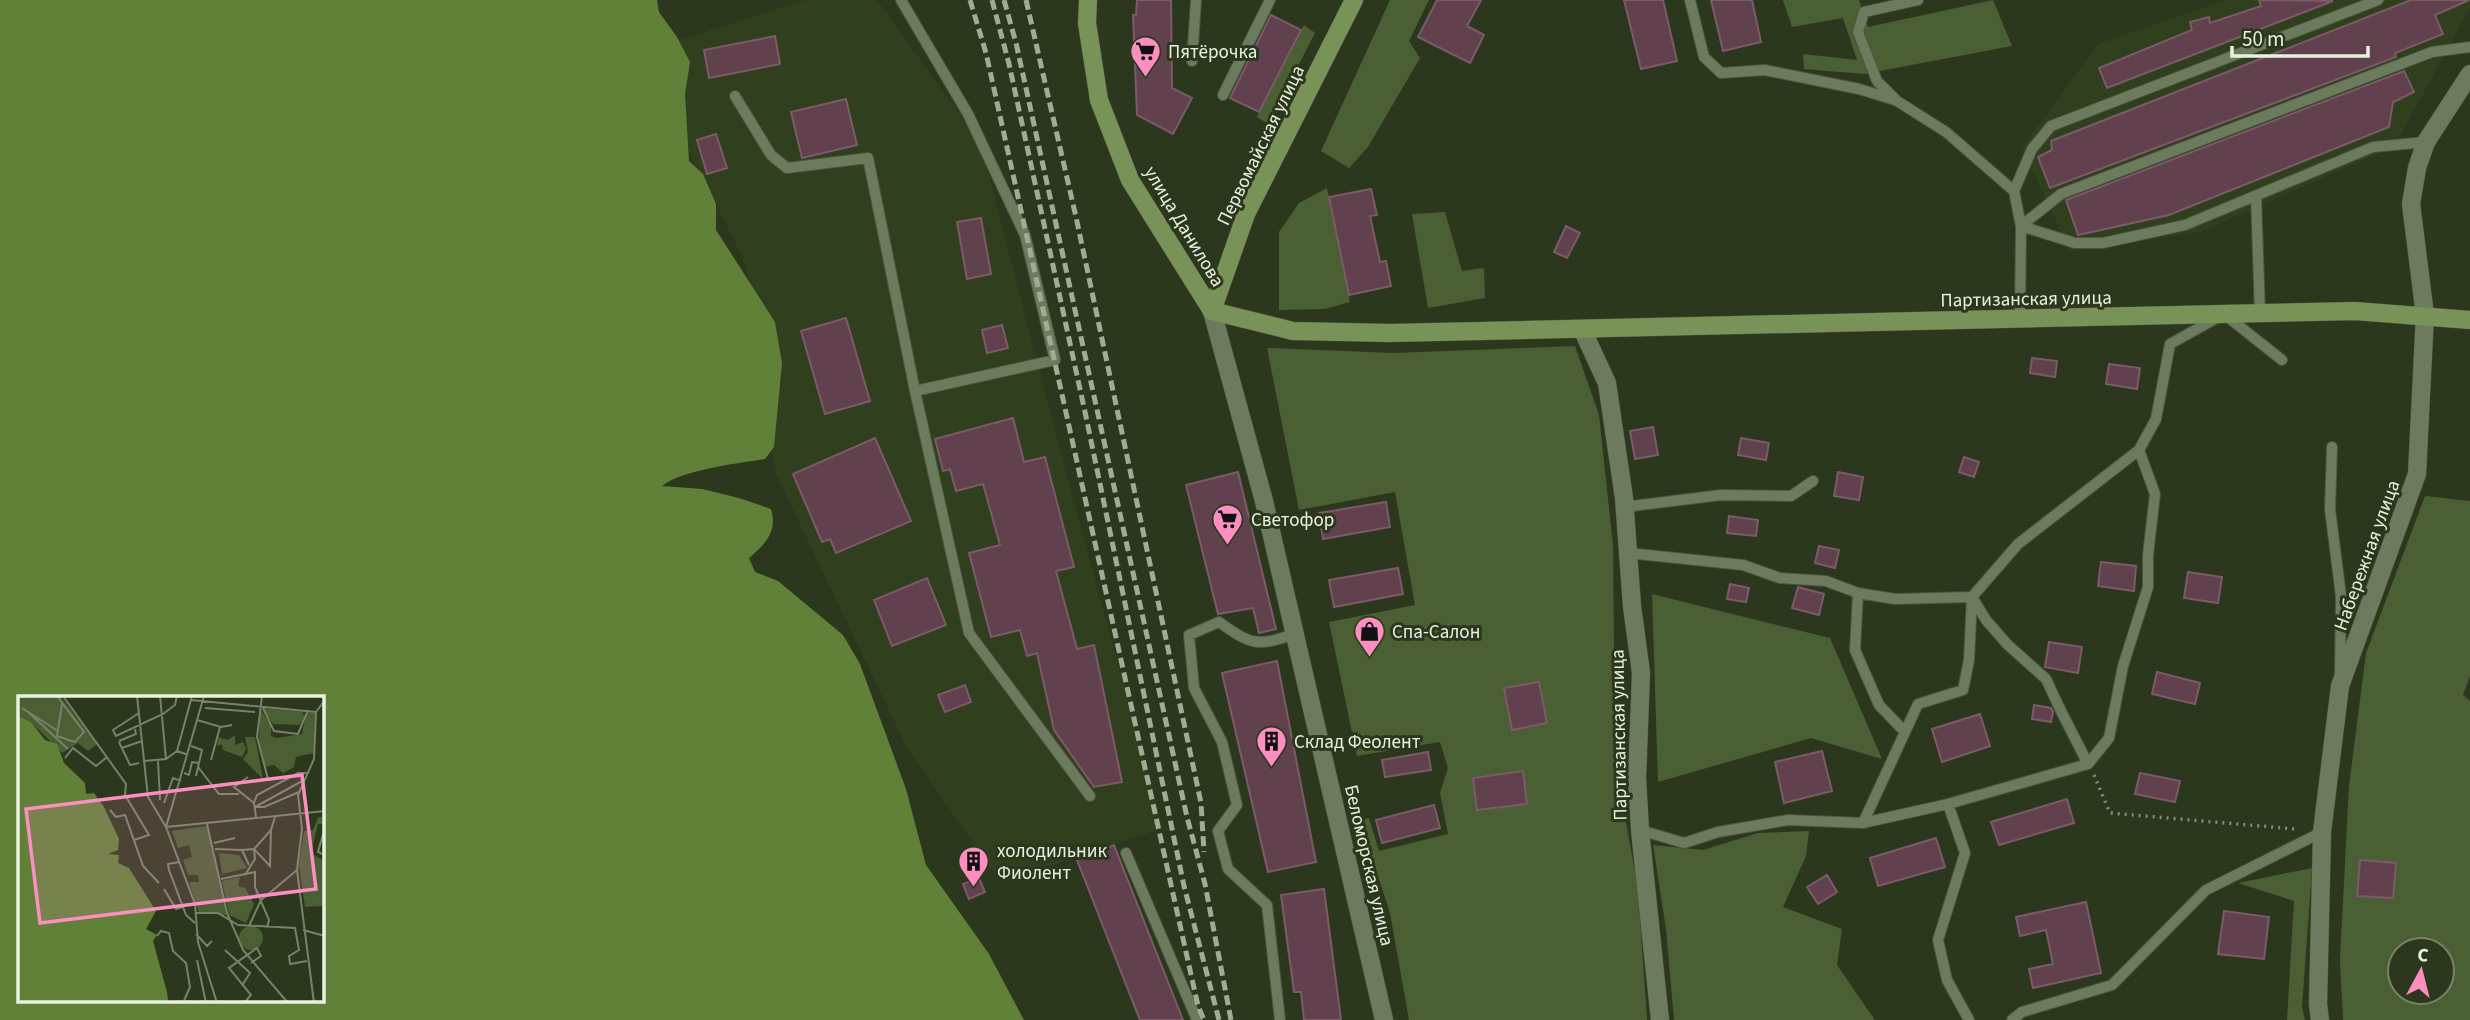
<svg xmlns="http://www.w3.org/2000/svg" width="2470" height="1020" viewBox="0 0 2470 1020" font-family="'Source Sans 3',sans-serif">
<rect width="100%" height="100%" fill="#2c381d"/>
<path fill="#303f1d" d="M806,0H877L980,142L1069,484L1163,828L1001,883L907,748L775,472L747,266L674,121L676,41Z
M2226,0H2470V7L2395,146L2201,232L2070,251L2022,148L2098,44Z"/>
<path fill="#4b5f34" fill-rule="evenodd" d="M1390,0H1429L1409,41L1420,58L1368,147L1349,168L1321,151Z
M1783,0H1859L1868,27L1993,0L2012,46L1864,74L1804,69L1803,54L1857,60L1843,18L1792,27Z
M1304,25L1315,33L1268,124L1257,117Z
M1327,188L1350,302L1325,309L1279,310V232L1299,203Z
M1445,212L1462,271L1484,268L1485,298L1428,308L1412,214Z
M1575,346L1599,415L1613,545L1615,761L1638,889L1647,1020H1409L1390,913L1372,858L1356,821L1369,818L1379,851L1448,834L1440,793L1448,768L1440,742L1357,756L1329,622L1415,605L1395,492L1299,510L1267,348L1393,353Z
M2425,496L2470,501V676L2463,695L2470,701V1020H2343L2340,959L2349,786L2366,653ZM2400,950H2442V992H2400Z
M1652,594L1830,638L1882,759L1811,738L1658,782Z
M1809,831L1806,856L1783,907L1842,929L1837,965L1875,1020H1674L1666,929L1653,845L1703,850L1758,833Z
M2312,868L2302,1007L2305,1020H2287L2294,901L2238,883Z"/>
<path fill="#618139" fill-rule="evenodd" d="M0,0H657L659,12L677,37L690,62L685,94L689,161L703,174L716,204V230L775,322L782,363L774,447L765,459C739,463 681,470 662,486L702,489L739,498L771,509C778,532 765,544 749,558L755,572L778,581L843,635L860,664L906,789L926,865L989,954L1024,1020H0ZM19,698H322V1001H19Z"/>
<path fill="#61414e" stroke="#7c5a68" stroke-width="2" d="M1137,0H1171L1172,88L1192,98L1173,134L1137,115L1133,15H1136Z
M1437,0H1481L1467,26L1484,35L1470,63L1418,37Z
M1624,0H1663L1677,61L1641,69Z
M1711,0H1752L1761,42L1723,51Z
M2259,0L2333,1L2107,88L2099,68L2192,30L2190,22L2209,17L2210,23L2261,6Z
M2411,0H2469L2435,15L2443,34L2395,53L2396,57L2050,188L2038,157L2052,150L2051,141Z
M1271,15L1301,30L1259,112L1230,98Z
M775,36L780,64L709,78L704,50Z
M2404,71L2414,92L2393,102L2389,127L2169,215L2078,235L2066,200Z
M846,99L857,145L802,158L791,112Z
M716,134L727,168L707,174L697,140Z
M1371,189L1377,215L1370,216L1380,262L1386,261L1391,286L1349,295L1329,197Z
M981,218L991,274L967,279L957,222Z
M1566,226L1580,233L1567,258L1554,252Z
M846,318L870,401L825,414L801,331Z
M1002,325L1008,348L987,353L982,330Z
M2032,358L2057,361L2055,377L2030,373Z
M2109,364L2140,368L2137,389L2106,384Z
M1013,418L1024,462L1045,457L1074,567L1056,571L1077,649L1094,645L1122,782L1094,787L1054,730L1037,653L1027,656L1020,630L991,637L969,553L1000,545L983,484L956,491L950,469L943,471L935,439Z
M1653,427L1658,455L1635,459L1630,431Z
M875,438L911,521L836,553L830,539L822,542L793,474Z
M1741,438L1769,443L1766,460L1738,455Z
M1964,457L1979,462L1974,477L1959,472Z
M1238,472L1276,629L1259,633L1253,608L1218,614L1186,485Z
M1838,472L1863,477L1859,500L1834,496Z
M1386,502L1390,527L1323,539L1319,513Z
M1729,516L1758,520L1756,536L1727,533Z
M1819,546L1839,550L1835,568L1815,563Z
M2101,562L2136,566L2134,591L2098,586Z
M1398,568L1403,594L1334,607L1329,580Z
M2188,572L2222,577L2218,603L2184,598Z
M927,578L946,625L892,646L874,600Z
M1730,584L1749,588L1746,602L1727,599Z
M1798,587L1824,594L1819,615L1792,608Z
M2049,642L2082,647L2078,673L2045,667Z
M1277,661L1316,862L1268,872L1222,673Z
M2157,672L2200,683L2195,704L2152,694Z
M1539,682L1547,723L1512,730L1504,688Z
M965,685L971,702L945,712L938,695Z
M2034,705L2051,708L2053,712L2051,722L2032,719Z
M1980,714L1990,746L1942,762L1932,729Z
M1822,751L1832,791L1784,803L1775,762Z
M1428,752L1431,770L1385,777L1382,760Z
M1523,771L1527,804L1477,810L1473,778Z
M2140,773L2180,781L2175,802L2135,794Z
M2067,799L2074,823L1999,845L1991,822Z
M1434,805L1440,828L1382,843L1376,820Z
M1936,838L1945,867L1878,886L1870,858Z
M1114,845L1183,1020H1140L1077,860Z
M2360,860L2396,863L2393,898L2357,896Z
M1827,875L1837,892L1818,904L1807,887Z
M979,878L985,892L969,899L963,884Z
M1324,889L1341,1020H1304L1301,992H1294L1281,895Z
M2086,902L2101,973L2033,988L2029,969L2053,964L2046,930L2020,936L2016,917Z
M2224,911L2269,917L2264,959L2218,954Z"/>
<g fill="none" stroke-linecap="round" stroke-linejoin="round">
<defs>
<path id="lane" d="M901,0L968,114L1025,235L1055,360L915,391
M1690,0L1704,57L1721,73L1765,70L1859,89L1895,100
M1918,0L1864,12L1858,32L1877,81L1897,101L1946,132L2014,191L2021,226L2020,319
M1192,61L1196,0
M1223,95L1270,0
M735,96L771,155L787,168L868,158L915,391L969,633L1090,796
M2014,191L2032,149L2051,126L2378,0
M2256,196L2260,313
M2021,226L2061,194L2432,52L2470,47
M2021,226L2075,243H2103L2185,225L2373,147L2426,142
M2332,447L2330,509L2341,596L2340,673
M1624,507L1721,495L1791,496L1813,481
M1628,553L1743,565L1780,578L1826,581L1858,593L1855,650L1879,705L1905,732
M1858,593L1895,599L1972,597L1986,620L2007,644L2046,679L2061,711L2088,764L2109,738L2123,666L2148,587V555L2155,494L2139,450
M1948,804L2088,764
M1863,823L1918,704L1963,690L1969,660L1972,597L2018,544L2139,450L2156,419L2170,344L2224,314L2282,360
M1640,830L1684,843L1718,832L1788,820L1863,823L1948,804L1965,853L1938,940L1947,980L1969,1020
M1126,853L1197,1020
M1280,1020L1267,905L1228,869L1218,831L1237,805L1222,742L1194,688L1189,635L1219,622C1251,645 1257,647 1294,634
M2012,1020L2022,1012L2112,985L2206,890L2322,832"/>
<path id="street" d="M1212,311L1264,501L1384,1020
M1582,329L1607,383L1624,498L1632,606L1641,673L1637,778L1640,830L1660,1020
M2320,1020L2318,1004L2322,832L2340,686L2417,474L2425,315L2411,204L2417,168L2426,142L2470,74"/>
<path id="secondary" d="M1088,0L1087,23L1099,100L1130,180L1212,311
M1212,311L1293,331L1391,333L2355,311L2470,320
M1212,311L1246,214L1354,0"/>
</defs>
<use href="#lane" stroke="#4b563e" stroke-width="12"/>
<use href="#street" stroke="#4b563e" stroke-width="19"/>
<use href="#secondary" stroke="#4b563e" stroke-width="19"/>
<path stroke="#828d76" stroke-width="3.5" stroke-dasharray="2 5" stroke-linecap="butt" d="M2094,775L2110,813L2295,829"/>
<use href="#lane" stroke="#6c7b5d" stroke-width="10"/>
<use href="#street" stroke="#6c7b5d" stroke-width="18"/>
<use href="#secondary" stroke="#789258" stroke-width="18"/>
<path stroke="#a1ab96" stroke-width="5" stroke-dasharray="10 5" stroke-linecap="butt" d="M970,0L986,53L1198,1006L1204,1020
M992,0L1009,64L1085,412L1184,886L1219,1020
M1004,0L1016,43L1187,817L1205,884L1231,1020
M1026,0L1076,217L1201,803L1204,852"/>
</g>
<defs>
<symbol id="supermarket-pin" viewBox="-11 -11 22 30"><path d="M0 17L-7.5 6A9.5 9.5 0 1 1 7.5 6Z" fill="#fd8ec0" stroke="#2c381d"/><path d="M-6-5.5h2.5l.6 2H6L4.5 2H-2.5L-4.4-4H-6ZM-1.5 3.2a1.3 1.3 0 1 0 .1 0ZM3 3.2a1.3 1.3 0 1 0 .1 0Z" fill="#111"/></symbol>
<symbol id="shop-pin" viewBox="-11 -11 22 30"><path d="M0 17L-7.5 6A9.5 9.5 0 1 1 7.5 6Z" fill="#fd8ec0" stroke="#2c381d"/><path d="M-5-2.5h2.3a2.7 3.5 0 0 1 5.4 0H5L5.5 6h-11ZM-1.5-2.5h3a1.5 2.3 0 0 0-3 0Z" fill="#111"/></symbol>
<symbol id="building-pin" viewBox="-11 -11 22 30"><path d="M0 17L-7.5 6A9.5 9.5 0 1 1 7.5 6Z" fill="#fd8ec0" stroke="#2c381d"/><path d="M-4-6H4V6H1V3H-1V6H-4ZM-2.5-4.3h1.7v1.8h-1.7ZM.8-4.3h1.7v1.8H.8ZM-2.5-1h1.7V.8h-1.7ZM.8-1h1.7V.8H.8Z" fill="#111"/></symbol>
</defs>
<g fill-rule="evenodd">
<use href="#supermarket-pin" x="1128" y="34" width="35" height="47"/>
<use href="#supermarket-pin" x="1210" y="502" width="35" height="47"/>
<use href="#shop-pin" x="1352" y="614" width="35" height="47"/>
<use href="#building-pin" x="1254" y="724" width="35" height="47"/>
<use href="#building-pin" x="956" y="844" width="35" height="47"/>
</g>
<g text-anchor="middle" stroke-width="6" stroke-linejoin="round" paint-order="stroke">
<g font-size="19" fill="#e9f2e1" stroke="#2c381d" text-anchor="start">
<text x="1168" y="58">Пятёрочка</text>
<text x="1251" y="526">Светофор</text>
<text x="1392" y="638">Спа-Салон</text>
<text x="1294" y="748">Склад Феолент</text>
<text x="997" y="857">холодильник<tspan x="997" dy="22">Фиолент</tspan></text>
</g>
<g font-size="19" fill="#e9f2e1" stroke="#2c381d">
<text transform="translate(1260 145) rotate(-64)" y="7">Первомайская улица</text>
<text transform="translate(1185 226) rotate(59)" y="7">улица Данилова</text>
<text transform="translate(2026 298) rotate(-1)" y="7">Партизанская улица</text>
<text transform="translate(2366 555) rotate(-70)" y="7">Набережная улица</text>
<text transform="translate(1618 735) rotate(-91)" y="7">Партизанская улица</text>
<text transform="translate(1370 865) rotate(77)" y="7">Беломорская улица</text>
</g>
</g>
<g transform="translate(18 696)">
<rect width="306" height="306" fill="#2c381d"/>
<path d="M0,0H42L79,48L70,55L60,47L44,57L13,26L0,20ZM242,12L253,30V40L259,42L284,38L288,17H297L296,57L278,61L276,71L265,77L256,69L247,71L241,47ZM245,12L285,16L286,21L282,29L255,28ZM217,39V49L225,46L228,53L224,61L205,54L204,48L199,50L200,41L210,44ZM227,41H237L245,83L225,63L230,56ZM300,121H306V128H300L293,157L306,165V210L287,211L281,169L286,135L295,134ZM189,130L209,219L181,217L171,186H181L180,179H170L165,164L174,161L171,149L160,152L154,135ZM201,157L221,159L229,172L204,178ZM222,181L220,190L227,192L236,208L228,227L211,219L204,185ZM221 242a12 12 0 1 1 24 0a12 12 0 1 1-24 0Z" fill="#4b5f34"/>
<path d="M0,20L13,26L27,44L39,48L46,67L67,87L68,98L76,97L86,111L101,143L100,154L90,158L101,159L100,167L111,172L138,215L128,233L139,239L135,245L149,296L150,304L146,306H0Z" fill="#618139"/>
<path fill="none" stroke="#78826b" stroke-width="2" d="M39,0L66,36L57,46L39,40L44,8M45,0L108,88L107,99L131,139L116,144M119,0L130,101L148,131M142,0L148,63M244,0L239,41L250,83M173,4L298,16M244,10L256,35L280,38L290,14M4,12L40,35M187,12L237,16M10,16L50,53M121,17L95,34L98,40L145,18L157,9L159,0M179,24L203,31L214,29M101,45L118,38L117,33M101,46L112,69L121,67M173,50L184,54L178,80M104,52L124,45M170,59L159,55L174,0M47,62L55,52L78,70L89,61M140,64L142,104M193,64L202,31M126,65L148,63L159,55M180,71L201,98H221M166,77L171,79L174,66L181,67M230,81L216,91L236,107L238,121M146,107L155,82L163,85M236,107L239,99L280,77H290M237,111L286,84M237,111H246L281,96M92,114L98,121L107,119L125,170L141,187M189,128L209,217L225,254L270,307M148,131L177,208L180,246L199,307M148,131L307,115M148,131L186,0M307,131L300,156L307,159M196,147L217,142M197,153L224,154L231,169M224,154L236,153L252,170L253,134M161,166L150,168L151,174L168,219L177,227M227,179L237,163L236,153L253,134L257,121M203,183L237,176V191L251,224L249,232M146,193L158,213L165,211M178,217H200L220,229L277,232L281,254L271,260L272,268L289,265M231,230L243,204L279,174M285,234L307,240M178,238L189,250L194,245M139,240L143,235L151,237L155,255L168,267L172,291L165,307M207,254L232,277L225,288M179,264L188,307M226,307L233,299L211,272L239,252L243,260L233,267M296,307L279,174L284,133L280,99L296,63L298,16L307,4"/>
<path fill="#fd8ec0" fill-opacity="0.15" stroke="#fd8ec0" stroke-width="3.5" d="M284,79L298,193L22,227L8,113Z"/>
<rect width="306" height="306" fill="none" stroke="#e9f2e1" stroke-width="3.5"/>
</g>
<g transform="translate(2421 971) rotate(7)"><circle r="33" fill="#2c381d" stroke="#78826b" stroke-width="2"/>
<path d="M0-5L12 26L0 18L-12 26Z" fill="#fd8ec0"/>
<text y="-10" font-size="19" font-weight="bold" text-anchor="middle" fill="#e9f2e1">С</text>
</g>
<path d="M2232 46v10h136v-10" fill="none" stroke="#e9f2e1" stroke-width="3.5"/>
<text x="2242" y="46" font-size="21" fill="#e9f2e1" stroke="#2c381d" stroke-width="5" paint-order="stroke">50 m</text>
</svg>
